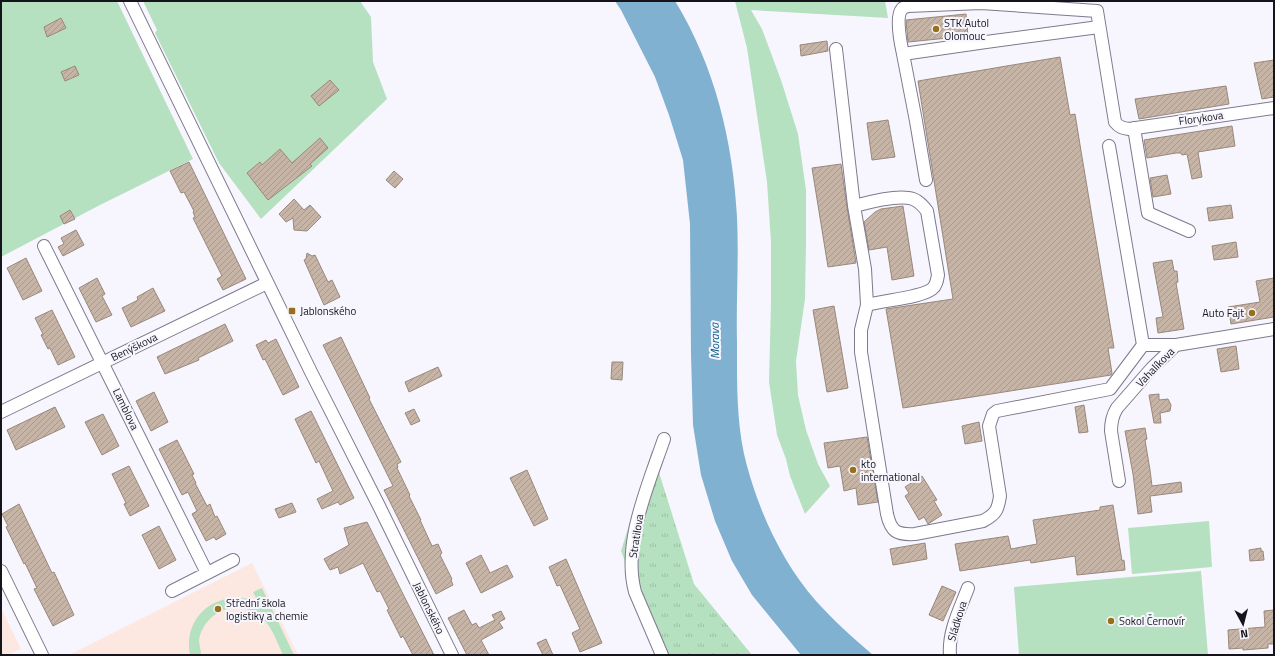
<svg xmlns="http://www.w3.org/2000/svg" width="1275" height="656" viewBox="0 0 1275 656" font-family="'Titillium Web',sans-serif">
<defs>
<pattern id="grass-tufts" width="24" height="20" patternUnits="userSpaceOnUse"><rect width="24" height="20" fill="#b5e1c0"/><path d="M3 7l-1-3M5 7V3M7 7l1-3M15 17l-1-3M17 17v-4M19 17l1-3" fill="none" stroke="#9bc0a4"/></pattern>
<pattern id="building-hatch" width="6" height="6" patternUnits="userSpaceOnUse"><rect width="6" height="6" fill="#c6b4a6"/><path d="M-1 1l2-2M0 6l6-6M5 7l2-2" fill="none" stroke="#a99a8e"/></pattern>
</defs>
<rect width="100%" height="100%" fill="#f7f6fe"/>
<path fill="#fce8e1" d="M252,563L298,655H69Z
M1,608L21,649L7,655H1Z"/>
<path fill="url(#grass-tufts)" d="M652,450L694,584L752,655H661L621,551Z"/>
<path fill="#b5e1c0" d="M1,1H117L193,159L100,205L1,257Z
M143,1H360L371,17L373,62L387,99L261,219L219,163L155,33L157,30Z
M735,1H885L888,18L751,10L762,29L781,80L798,134L806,190V244L805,299L796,361L798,395L806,430L818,464L830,486L805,514L790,476L786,459L777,435L769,382L771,303V242L767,182L747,48Z
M1209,521L1212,567L1132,574L1128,528Z
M1201,571L1208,655H1019L1014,587Z
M262,588L294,655H283C276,640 271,623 257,614C234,599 204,613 199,640C199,644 201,650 201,655H190C182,614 221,587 258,602L253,592Z"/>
<path fill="#81b1d1" d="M615,1H675C715,66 733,142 737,217C739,259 736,301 737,342C737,383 736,426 747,466C760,514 783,563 816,601C833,620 853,638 873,655H801L752,595L732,561L715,521L701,475L693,425L691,355L690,224L683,160L669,115L655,77L621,10Z"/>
<path fill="url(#building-hatch)" stroke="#99887b" d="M966,14L968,36L908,42L906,20Z
M61,18L66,28L47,37L44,27Z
M827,41L828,51L801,56L800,45Z
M1060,57L1070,115L1075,114L1081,151L1114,348H1108L1112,373L1111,375L903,408L886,309L953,299L918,81Z
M1274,60V97L1262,99L1254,63Z
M75,66L79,75L65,81L61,72Z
M330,80L339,90L319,106L311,96Z
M1226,86L1229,104L1139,119L1135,99Z
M888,120L895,157L872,160L867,123Z
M1232,126L1235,146L1198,152L1202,177L1192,179L1187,154L1182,155L1181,153H1176L1147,158L1144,140Z
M320,138L328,148L310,164L312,166L268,200L247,173L260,162L262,165L280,149L292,163Z
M189,162L246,279L223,290L217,279L222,276L193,218L195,217L193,212L194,211L184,192L181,193L170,171Z
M841,164L847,207L856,263L828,267L812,168Z
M394,171L403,179L395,188L386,180Z
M1167,175L1171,194L1153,197L1150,178Z
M294,199L304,210L310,205L321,217L307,231L294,230L293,218L286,222L279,214Z
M1231,205L1233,218L1209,221L1207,208Z
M903,206L914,276L892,280L887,247L869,250L864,222L875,212L881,209Z
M70,210L75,219L64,224L60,216Z
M76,230L84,245L63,256L58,247L64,244L61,238Z
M1236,242L1238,257L1214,260L1212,246Z
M307,253L312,256L315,255L328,282L332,280L340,297L324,305L304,260L306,259Z
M26,258L42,291L23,300L7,268Z
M1172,260L1174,271H1177L1178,282L1176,283L1184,329L1158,333L1156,318L1163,317L1153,263Z
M97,278L105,294L102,296L112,315L96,322L79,288Z
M1274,278V317L1231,324L1228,307L1260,302L1256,281Z
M153,288L165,311L131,327L122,308L138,300L137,297Z
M834,306L848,388L827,392L813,310Z
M52,310L75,357L58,365L50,348L48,349L41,335L43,334L35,318Z
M225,324L233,341L198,358L199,360L165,374L157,357Z
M341,337L370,398L369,399L401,462L397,464L398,467L397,468L410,495L409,496L421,520H420L432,546L438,544L442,553L440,555L452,579L451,580L453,585L436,594L384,490L393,486L323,345Z
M276,339L299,387L283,395L265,359L263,360L256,345L266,340L268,343Z
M1236,346L1239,369L1221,372L1217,349Z
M612,362H623L622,380L611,379Z
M438,367L442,376L409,392L405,382Z
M154,392L168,422L151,431L136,401Z
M1159,394V400L1168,399L1171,405L1170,411L1160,413L1161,423H1154L1149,395Z
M1084,405L1088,432L1079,433L1075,407Z
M55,407L65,427L16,450L7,430Z
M414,409L420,421L411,425L405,413Z
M311,411L354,498L340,505L338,502L322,509L317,499L333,491L319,461L316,463L295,419Z
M103,414L119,446L102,455L85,422Z
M979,422L982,441L965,444L962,426Z
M1145,428L1147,439L1145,440L1150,470L1152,486L1181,482L1182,492L1150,496L1152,512L1138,514L1133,474L1125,431Z
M867,437L878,502L858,505L856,488L844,491L840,466L828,468L824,443Z
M177,440L194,474L192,475L196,483H195L207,506L210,504L215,517L217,516L226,534L216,540L214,537L206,541L192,514L197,511L188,492L182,495L159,449Z
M129,466L149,506L130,516L124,504L126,503L112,474Z
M527,470L548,519L534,526L510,478Z
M922,476L937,500L934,501L942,515L928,524L924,517L919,520L905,496L909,493L905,487Z
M292,503L296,512L279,518L275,509Z
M19,504L52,573L54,572L74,615L53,626L34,589L37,588L25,563L24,564L6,527L8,526L2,514Z
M1113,505L1122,561L1124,560L1125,570L1077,575L1075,556L1031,563L1030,560L960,571L955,544L1008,536L1011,549L1037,544L1033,520L1100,510V507Z
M367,522L406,600L434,655H413L403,636L401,638L387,610L389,609L380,591L377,592L363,563L340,574L338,567L330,570L324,559L349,545L344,528Z
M159,526L176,560L159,569L142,535Z
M925,543L927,559L893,565L890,549Z
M1261,548V551H1263L1264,560L1250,561L1249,550Z
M481,555L490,573L507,565L513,577L481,593L466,563Z
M566,559L602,643L580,652L572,633L580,629L560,585L557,586L549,567Z
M942,586L956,592L943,621L929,615Z
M464,610L472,625L476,623L479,628L495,620L492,615L501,611L505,619L499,622L503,628L481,640L489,655H467L448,618Z
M1274,610V644H1268V648L1243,650V648L1229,649L1228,630L1265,627L1264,611Z
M546,639L553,655H543L537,643Z"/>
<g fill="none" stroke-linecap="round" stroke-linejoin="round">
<defs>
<path id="minor" d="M130,1L311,372L379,506L452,655
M1099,27L986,42L903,54C901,45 895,16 902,9C903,7 906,7 908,6L981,3L1097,11L1115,122C1119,127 1122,128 1129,129L1274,108
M836,49L854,206
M903,54L916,121L926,180
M1134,128L1148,213L1189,231
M1109,146L1143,345H1176L1274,329
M44,246L207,573
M867,305L865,269L854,206C869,202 899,194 913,199C919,201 923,206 927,211L938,275C937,281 936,286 932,289C920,298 884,300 867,305L861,330V352L887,514C891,532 897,535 915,534L983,521C996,514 998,510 1000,496L989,426L993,414L997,411L1110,389L1143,345
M1,412L267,283
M1119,481L1111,431C1111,422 1112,416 1117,408L1152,368L1176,345
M1,571L42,655
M172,591L233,560
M662,655L635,592C622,543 648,486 664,439
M950,655C948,632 960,609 968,588"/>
</defs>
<use href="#minor" stroke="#7e798c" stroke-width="14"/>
<use href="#minor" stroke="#fff" stroke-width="12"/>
</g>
<g fill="#98701c" stroke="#f7f6fe" stroke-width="1.5">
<circle cx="936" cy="29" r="4"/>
<rect x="288" y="307" width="8" height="8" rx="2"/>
<circle cx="1252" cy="313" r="4"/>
<circle cx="853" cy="470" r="4"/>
<circle cx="218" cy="609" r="4"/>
<circle cx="1111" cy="621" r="4"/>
</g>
<g text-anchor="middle" stroke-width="4" stroke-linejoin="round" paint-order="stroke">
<g font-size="11" fill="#16141b" stroke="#f7f6fe" text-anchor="start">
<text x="944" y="27">STK Autol<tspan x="944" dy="13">Olomouc</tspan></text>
<text x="300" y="315">Jablonského</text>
<text x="1244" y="317" text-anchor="end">Auto Fajt</text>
<text x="861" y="468">kto<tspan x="861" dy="13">international</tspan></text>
<text x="226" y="607">Střední škola<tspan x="226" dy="13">logistiky a chemie</tspan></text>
<text x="1119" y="625">Sokol Černovír</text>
</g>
<g font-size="11" fill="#16141b" stroke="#f7f6fe">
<text transform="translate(1201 118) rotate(-8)" y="4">Florykova</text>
<text transform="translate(134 347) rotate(-26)" y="4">Benýškova</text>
<text transform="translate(1155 367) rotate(-46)" y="4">Vahalíkova</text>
<text transform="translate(126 409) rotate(64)" y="4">Lamblova</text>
<text transform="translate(636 536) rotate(-81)" y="4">Stratilova</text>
<text transform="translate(429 608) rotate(64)" y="4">Jablonského</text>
<text transform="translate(957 621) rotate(-73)" y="4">Sládkova</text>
</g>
<g font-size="12" font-style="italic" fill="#085d88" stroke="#f7f6fe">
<text transform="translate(715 341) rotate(-91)" y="4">Morava</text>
</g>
</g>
<rect width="1275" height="656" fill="none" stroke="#16141b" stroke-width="4"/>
<g transform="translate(1243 624) rotate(173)" stroke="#f7f6fe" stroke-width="3" paint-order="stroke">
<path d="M0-3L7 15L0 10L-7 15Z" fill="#16141b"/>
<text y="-6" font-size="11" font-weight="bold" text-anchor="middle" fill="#16141b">N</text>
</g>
</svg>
